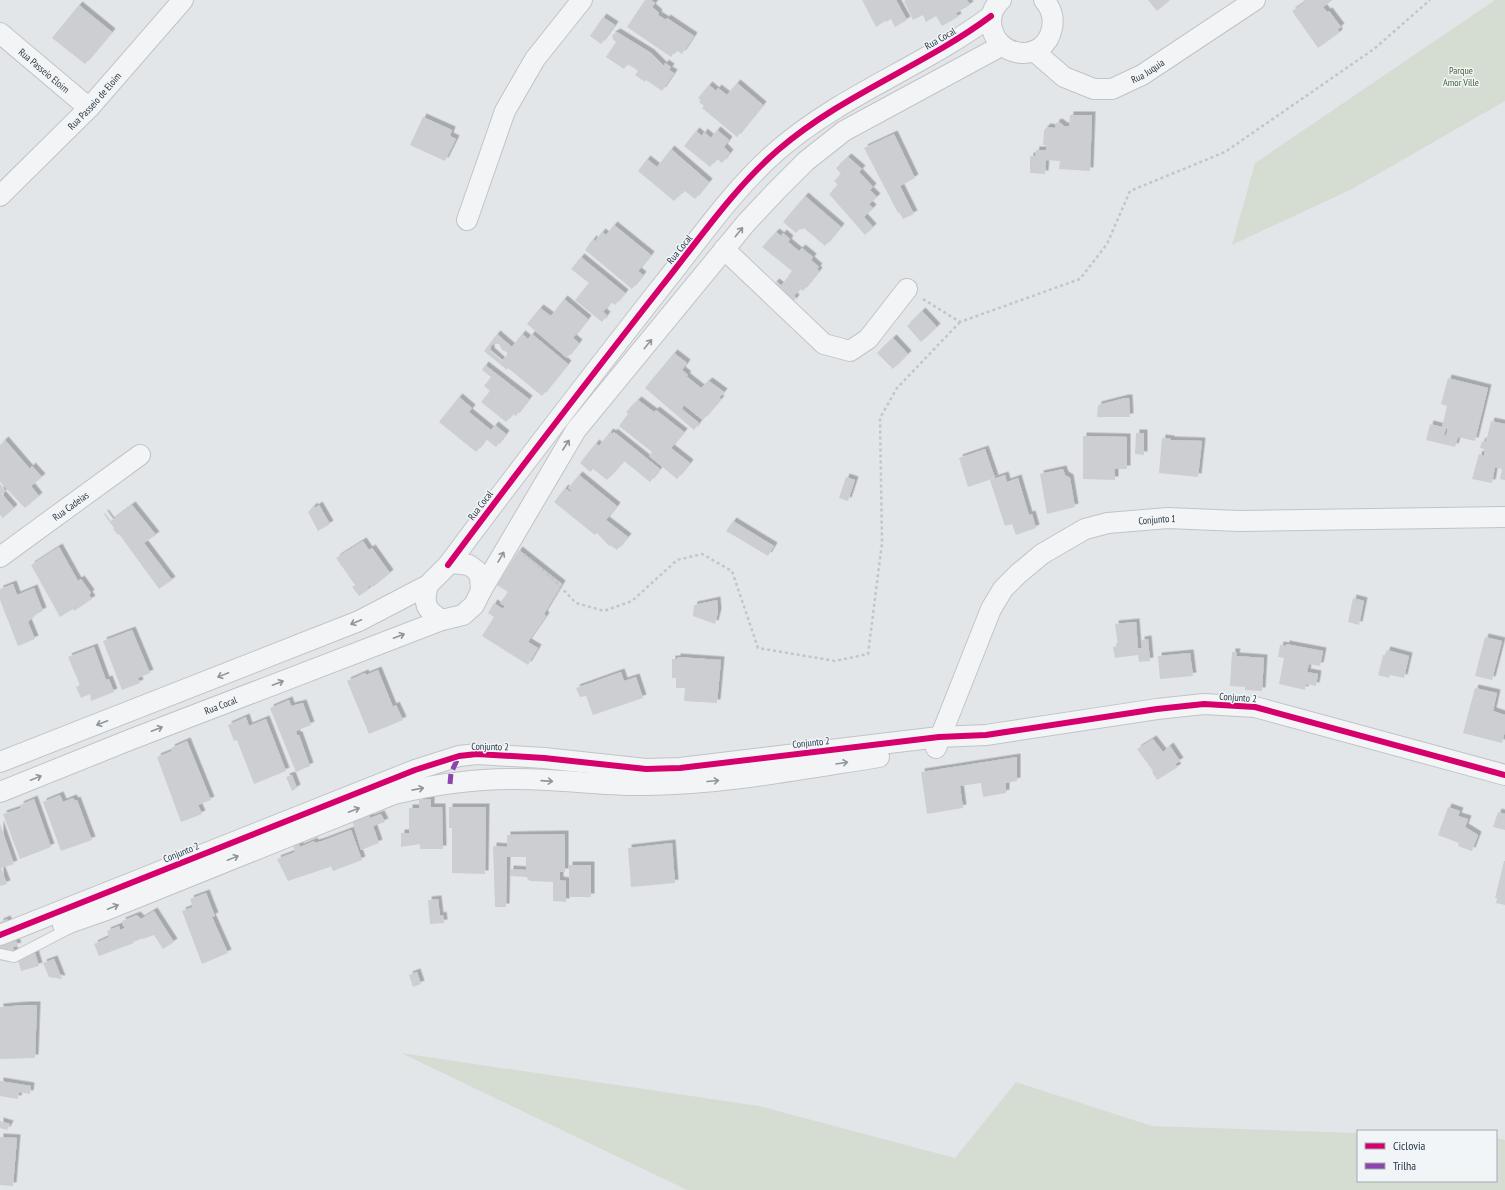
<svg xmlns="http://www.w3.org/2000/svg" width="1505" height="1190" viewBox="0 0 1505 1190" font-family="'PT Sans Narrow',sans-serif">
<defs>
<filter id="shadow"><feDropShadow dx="3.5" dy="-3.5" stdDeviation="0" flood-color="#0004"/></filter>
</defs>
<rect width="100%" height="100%" fill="#e3e6e9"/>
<path fill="#d5ddd3" d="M1495,0H1505V101L1352,189L1232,245L1255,163Z
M401,1053L759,1106L955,1158L1016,1082L1152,1126L1358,1133V1181H1496V1138L1505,1140V1190H687Z"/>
<path fill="#ccced1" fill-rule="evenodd" filter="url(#shadow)" d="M645,0H651L655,3L652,7L659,13L658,15L666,20L667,18L694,36L682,54L676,50L671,57L627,27Z
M862,0H896L907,20L895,27L891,19L886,22L885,21L876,27Z
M906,0H967L970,5L956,13L958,17L942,26L936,16L926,22L923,15L913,20L904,1Z
M1148,0H1170L1157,11Z
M1308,0H1329L1330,2L1323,7L1327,12L1329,11L1341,27L1338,29L1339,33L1318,48L1292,11Z
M79,5L112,32L85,64L52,38Z
M603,17L615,25L601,44L590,36Z
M617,32L651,53L664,66L665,63L671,67L669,70L674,73L662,91L646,80L645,82L635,75L638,71L628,64L624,69L606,57L616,42L613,39L612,35Z
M737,83L763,105L737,137L702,108L704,106L699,102L701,100L698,98L709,85L716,91L718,88L727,95Z
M1070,115H1092L1090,171L1059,169L1060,161L1046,160L1045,174L1030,173V156H1035L1036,150H1046V145H1043L1044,130L1047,127L1055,128L1056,123L1059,122L1064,126H1069Z
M423,117L452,130L450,136L456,139L445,161L410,145Z
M717,130L729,140L724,147L730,153L722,163L717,159L710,167L684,146L696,131L702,136L704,132L711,138Z
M894,134L915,178L900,186L914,214L903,219L899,212L898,213L864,148Z
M671,149L709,182L695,199L685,191L682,194L681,193L674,201L638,171L647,159L657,167Z
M848,157L862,169L859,172L873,187L870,190L877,197L869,204L873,208L864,217L873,227L865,235L829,194L838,185L834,181L841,174L836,168Z
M805,196L841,227L825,246L804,228L802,230L800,228L796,233L783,222Z
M614,225L651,255L638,271L643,275L632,289L585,250L593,239L598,243L596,240L602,232L606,235Z
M776,232L781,236L783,233L790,239L788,242L799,251L802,248L813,257L811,260L819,267L817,269L819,271L803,291L800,289L794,296L796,298L793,302L773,285L776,282L781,286L792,271L762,247Z
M581,257L625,293L615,305L611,302L603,312L607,315L602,322L575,300L589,283L571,269Z
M564,299L588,319L573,338L579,343L567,358L527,324L540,308L551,316Z
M922,311L937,327L921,342L907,326Z
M497,334L512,347L522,334L528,339L532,334L568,364L542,396L508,368L507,370L484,351ZM494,344H499L502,350L507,352V355L502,361L491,351V346Z
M893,338L908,354L893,369L877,353Z
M674,353L687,363L682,370L688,375L686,376L701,388L709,381L724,392L719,398L721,399L703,420L684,405L682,409L699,423L694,430L645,388Z
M485,365L529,399L516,416L513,414L506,422L481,402L490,391L484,386L491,377L482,370Z
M1448,378L1488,388L1475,441L1458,437L1455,447L1426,440L1430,424L1442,427L1447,406L1441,404ZM1446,428L1448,429L1446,436L1444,435Z
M459,397L472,408L469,412L491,430L495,425L506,434L496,447L486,439L476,452L439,422Z
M1125,398H1129L1130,417H1097L1098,405Z
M638,400L654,412L656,410L684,432L671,448L690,463L677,479L649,456L652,452L619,426L628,414L626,412Z
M1491,421L1505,424V480L1500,479L1502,469L1495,467L1492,483L1472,479L1479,454L1484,456V449L1480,448L1482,441L1486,442Z
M610,432L613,434L614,432L660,469L650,482L624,461L607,480L593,469L590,472L580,463L596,443L599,446Z
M1136,433H1144V455L1135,454Z
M1083,436L1127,437V469H1115V480L1083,479Z
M1162,438L1171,439V440L1202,441L1198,477L1159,473Z
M5,440L30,469L32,466L42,477L31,486L39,496L25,508L0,482V445Z
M985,449L995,478L968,487L959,458Z
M1063,469L1065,475L1070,478L1075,507L1047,514L1040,474Z
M579,475L617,506L606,520L628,537L617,550L610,545L609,546L597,533L595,535L554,502L565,488L570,492L572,491L568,488Z
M1005,475L1007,482L1018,478L1029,515L1032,514L1036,528L1016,535L1012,524L1005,526L990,480Z
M846,477L855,480L848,501L839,498Z
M0,484L6,491L2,494L14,508L3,518L0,515Z
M132,505L156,535L144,543L172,580L159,589L119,534L118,535L113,529L114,528L104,514L105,513L111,521Z
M319,505L330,524L318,531L308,512L314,506L315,508Z
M733,521L774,546L768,556L726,531Z
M363,541L369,550L372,548L390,573L373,587L371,585L367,588L368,590L359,596L352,587L355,585L336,558Z
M59,547L78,581L81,579L91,593L89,595L92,599L74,611L73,609L60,617L31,565Z
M519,550L562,584L544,614L546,616L528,642L538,648L528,665L482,636L494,617L488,613L494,603L503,609L505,606L500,603L508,592L497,585Z
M13,584L17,595L34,588L43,611L36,614L28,622L35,639L18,646L0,600V589Z
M1353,598L1364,601L1359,625L1348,622Z
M717,600L718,612L715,624L693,616L694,605Z
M1136,622L1138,648H1142L1141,640L1148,639L1150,661L1139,662L1138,655L1115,658L1113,647L1118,646L1115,624Z
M132,630L150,673L138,678L140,683L122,690L103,641Z
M1485,637L1502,641L1492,680L1475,676Z
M1286,644L1323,651L1320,666L1309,664L1307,672L1318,674L1316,686L1306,684L1305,690L1279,684L1284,658L1278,657L1280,645L1286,646Z
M94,647L106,680L109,679L114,692L91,701L90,694L81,698L76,687L80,685L68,657Z
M1387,650L1409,656L1404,678L1390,675L1389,678L1378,675L1383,655H1385Z
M1232,652H1237L1236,656L1264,658L1262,691L1245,690V687L1230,686Z
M1190,653L1193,676L1160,679L1158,656Z
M677,657L721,660L717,703L684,701L685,688H676V678H672V659H677Z
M378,670L393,707L396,705L403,720L369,734L347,681L365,673L366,675Z
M621,672L624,681L636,677L643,698L593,715L586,696L580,697L576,688Z
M1475,688L1497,693L1493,711L1505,715V731L1502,743L1463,733Z
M289,700L291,706L303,703L311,725L296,731L297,735H299L310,766L296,772L270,708Z
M246,717L249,726L266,719L286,771L254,784L237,740L234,741L228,725Z
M1153,739L1163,752L1170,746L1180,761L1175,764L1178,767L1157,780L1152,772L1153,771L1137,749Z
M187,741L211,800L198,805L202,814L181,822L157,757L172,751L171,748Z
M1017,757V781L1006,783V793L983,797L981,783L960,786L963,808L927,814L921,772Z
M292,775L297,788L292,791L286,777Z
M60,795L63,802L73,798L75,801L77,800L92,840L61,851L43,802Z
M34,799L51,847L20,859L3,814L21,808L20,805Z
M431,799V807H442L443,849H420V844L401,847V833H409V808H419V800Z
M449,807H486L485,874L452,873V828H449Z
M1448,807L1460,811L1458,816L1468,819L1465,827L1478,835L1472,851L1458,846L1459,843L1438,835Z
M1498,812L1505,814V830L1493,827Z
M369,813L370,818L381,814L385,822L373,826L379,843L361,850L352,820Z
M0,824L14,864L1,868L7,884L0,886Z
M351,830L362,860L333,871L330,865V867L288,881L277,859L295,852L293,846L299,844L300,847L314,841L315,843L322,841Z
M565,834V872H560V880L566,881V902L553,901V882L531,881L528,880L527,877L510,876V869L526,870V857H507L506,907H495L493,846L507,847V835Z
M672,843L675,883L631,887L628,848Z
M1504,861H1505V905L1496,903L1497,898H1495Z
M569,865H591V897H569Z
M206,893L215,916L212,917L228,953L202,964L182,911L193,907L190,899Z
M438,899L440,916L443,915L444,923L430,924L428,900Z
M154,911L174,942L163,949L154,935L143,939V938L133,942L134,943L99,956L94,944L109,937L107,931L119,926L120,930L125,928L122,921L137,915L141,919Z
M7,919L18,946L13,947L17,958L9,961L5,950H0V922Z
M35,953L39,966L21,971L18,959Z
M54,959L62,979L49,977L43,963Z
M417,972L421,984L413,987L409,975Z
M25,1005H37L35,1058L0,1059V1007Z
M0,1081L31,1086L30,1094L19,1092L18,1099L0,1096Z
M0,1121L10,1124L7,1130L0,1128Z
M0,1137L17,1138L13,1186L0,1185Z"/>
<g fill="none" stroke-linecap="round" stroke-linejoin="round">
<defs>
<path id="lane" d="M0,954L14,957L70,928"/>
<g id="street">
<path d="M1001,0C994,6 991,13 991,22C993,59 1045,65 1052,28C1054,18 1051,8 1044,0"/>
<path id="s1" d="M0,33L89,108"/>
<path id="s2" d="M1034,51L1064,77L1094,89H1112L1142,75L1255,0"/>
<path id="s3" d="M0,196L89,108L183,0"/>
<path d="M467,220L505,111L535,59L582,0"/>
<path d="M724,249L824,344L850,351L868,339L907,289"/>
<path id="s4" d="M0,557L140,455"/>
<path d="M448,565C518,471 589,379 661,287C698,241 733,189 778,150C843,94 924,66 991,16"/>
<path d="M481,591L576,430L746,223L777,190L806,161L844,131L1001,46"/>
<path id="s5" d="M936,748L991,609L1003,589L1018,574L1042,554L1085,529L1108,523L1168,518L1239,521L1505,517"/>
<path d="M0,762L359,621L428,585L448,565L453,563L469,565L477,571L480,577L481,591L474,605L463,615L442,620C425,610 423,603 428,585"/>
<path id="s6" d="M0,792L132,739L442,620"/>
<path d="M63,925L106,910L394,794C432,785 471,779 511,779C556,778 601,786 647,785C725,784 802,769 879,757"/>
<path d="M0,935L415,770L459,756L477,754L544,758L646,769L680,768L939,737L986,735L1157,709L1204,704L1255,707L1505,775"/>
</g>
</defs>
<use href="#lane" stroke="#c1c4c7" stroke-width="12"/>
<use href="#street" stroke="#c1c4c7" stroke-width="22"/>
<path stroke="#c1c6c8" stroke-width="2.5" stroke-dasharray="3 3" stroke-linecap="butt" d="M923,299L960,322L1080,279L1107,244L1130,191L1225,152L1374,49L1430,0
M524,554L553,579L576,603L604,611L632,601L677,560L702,554L732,571L758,648L835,661L868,654L882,543L880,418L897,388L960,322"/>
<use href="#lane" stroke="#f2f4f5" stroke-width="10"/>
<use href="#street" stroke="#f2f4f5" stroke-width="20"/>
<path stroke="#8e44ad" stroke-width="5" stroke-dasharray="10 5" stroke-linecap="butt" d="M450,784L451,773L459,756"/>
<defs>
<path id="cycleway" d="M448,565C518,471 589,379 661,287C698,241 733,189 778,150C843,94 924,66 991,16
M0,935L415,770L459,756L477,754L544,758L646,769L680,768L939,737L986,735L1157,709L1204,704L1255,707L1505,775"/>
</defs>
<use href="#cycleway" stroke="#f1f5f8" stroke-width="8"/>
<use href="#cycleway" stroke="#d6006c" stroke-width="6"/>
</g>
<defs><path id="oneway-shaft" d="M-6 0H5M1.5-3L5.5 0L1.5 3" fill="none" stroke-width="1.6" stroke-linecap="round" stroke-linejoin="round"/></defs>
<g stroke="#8d969c">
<use href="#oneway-shaft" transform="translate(739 232) rotate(-51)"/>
<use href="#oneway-shaft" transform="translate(648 344) rotate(-51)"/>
<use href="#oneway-shaft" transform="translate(566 445) rotate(-57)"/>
<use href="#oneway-shaft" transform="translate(501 557) rotate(-60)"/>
<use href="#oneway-shaft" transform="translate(356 622) rotate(157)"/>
<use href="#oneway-shaft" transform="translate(399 636) rotate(-21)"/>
<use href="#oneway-shaft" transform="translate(223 675) rotate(158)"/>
<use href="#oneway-shaft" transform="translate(278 683) rotate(-21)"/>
<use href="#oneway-shaft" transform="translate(102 723) rotate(159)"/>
<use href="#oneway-shaft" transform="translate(157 729) rotate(-21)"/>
<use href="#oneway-shaft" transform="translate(842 763) rotate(-9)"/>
<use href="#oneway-shaft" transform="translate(36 778) rotate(-22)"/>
<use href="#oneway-shaft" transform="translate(547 781) rotate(4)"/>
<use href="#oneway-shaft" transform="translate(713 781) rotate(-5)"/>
<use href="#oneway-shaft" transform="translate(418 789) rotate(-11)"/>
<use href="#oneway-shaft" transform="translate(354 810) rotate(-21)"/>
<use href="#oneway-shaft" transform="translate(233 858) rotate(-22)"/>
<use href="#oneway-shaft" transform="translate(113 907) rotate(-22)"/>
</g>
<g text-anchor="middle" stroke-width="3" stroke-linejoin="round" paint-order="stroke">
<g font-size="10" fill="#283744" stroke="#f1f5f8">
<text transform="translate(940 38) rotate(-30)" y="4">Rua Cocal</text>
<text dy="4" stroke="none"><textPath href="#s1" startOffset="58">Rua Passeio Eloim</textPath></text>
<text dy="4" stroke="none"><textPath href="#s2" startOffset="130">Rua Juquia</textPath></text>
<text dy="4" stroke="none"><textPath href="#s3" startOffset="134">Rua Passeio de Eloim</textPath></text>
<text transform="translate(679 249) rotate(-51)" y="4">Rua Cocal</text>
<text transform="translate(480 505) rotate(-53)" y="4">Rua Cocal</text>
<text dy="4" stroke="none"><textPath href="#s4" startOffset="87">Rua Cadeias</textPath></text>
<text dy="4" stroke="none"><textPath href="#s5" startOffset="348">Conjunto 1</textPath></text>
<text transform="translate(1238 697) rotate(4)" y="4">Conjunto 2</text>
<text dy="4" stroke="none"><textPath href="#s6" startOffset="237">Rua Cocal</textPath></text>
<text transform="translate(811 742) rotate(-6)" y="4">Conjunto 2</text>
<text transform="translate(490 746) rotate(1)" y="4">Conjunto 2</text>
<text transform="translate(181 852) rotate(-22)" y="4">Conjunto 2</text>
</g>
<g font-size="10" fill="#446034" stroke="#f1f5f8">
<text x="1461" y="74">Parque<tspan x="1461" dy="12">Amor Ville</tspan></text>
</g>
</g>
<rect x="1357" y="1130" width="140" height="52" fill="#f1f5f8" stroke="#a1a9b0"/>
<rect x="1365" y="1143" width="20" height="6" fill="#d6006c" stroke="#a1a9b0"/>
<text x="1393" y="1150" font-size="12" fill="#283744">Ciclovia</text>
<rect x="1365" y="1163" width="20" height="6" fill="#8e44ad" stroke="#a1a9b0"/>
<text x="1393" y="1170" font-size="12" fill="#283744">Trilha</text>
</svg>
